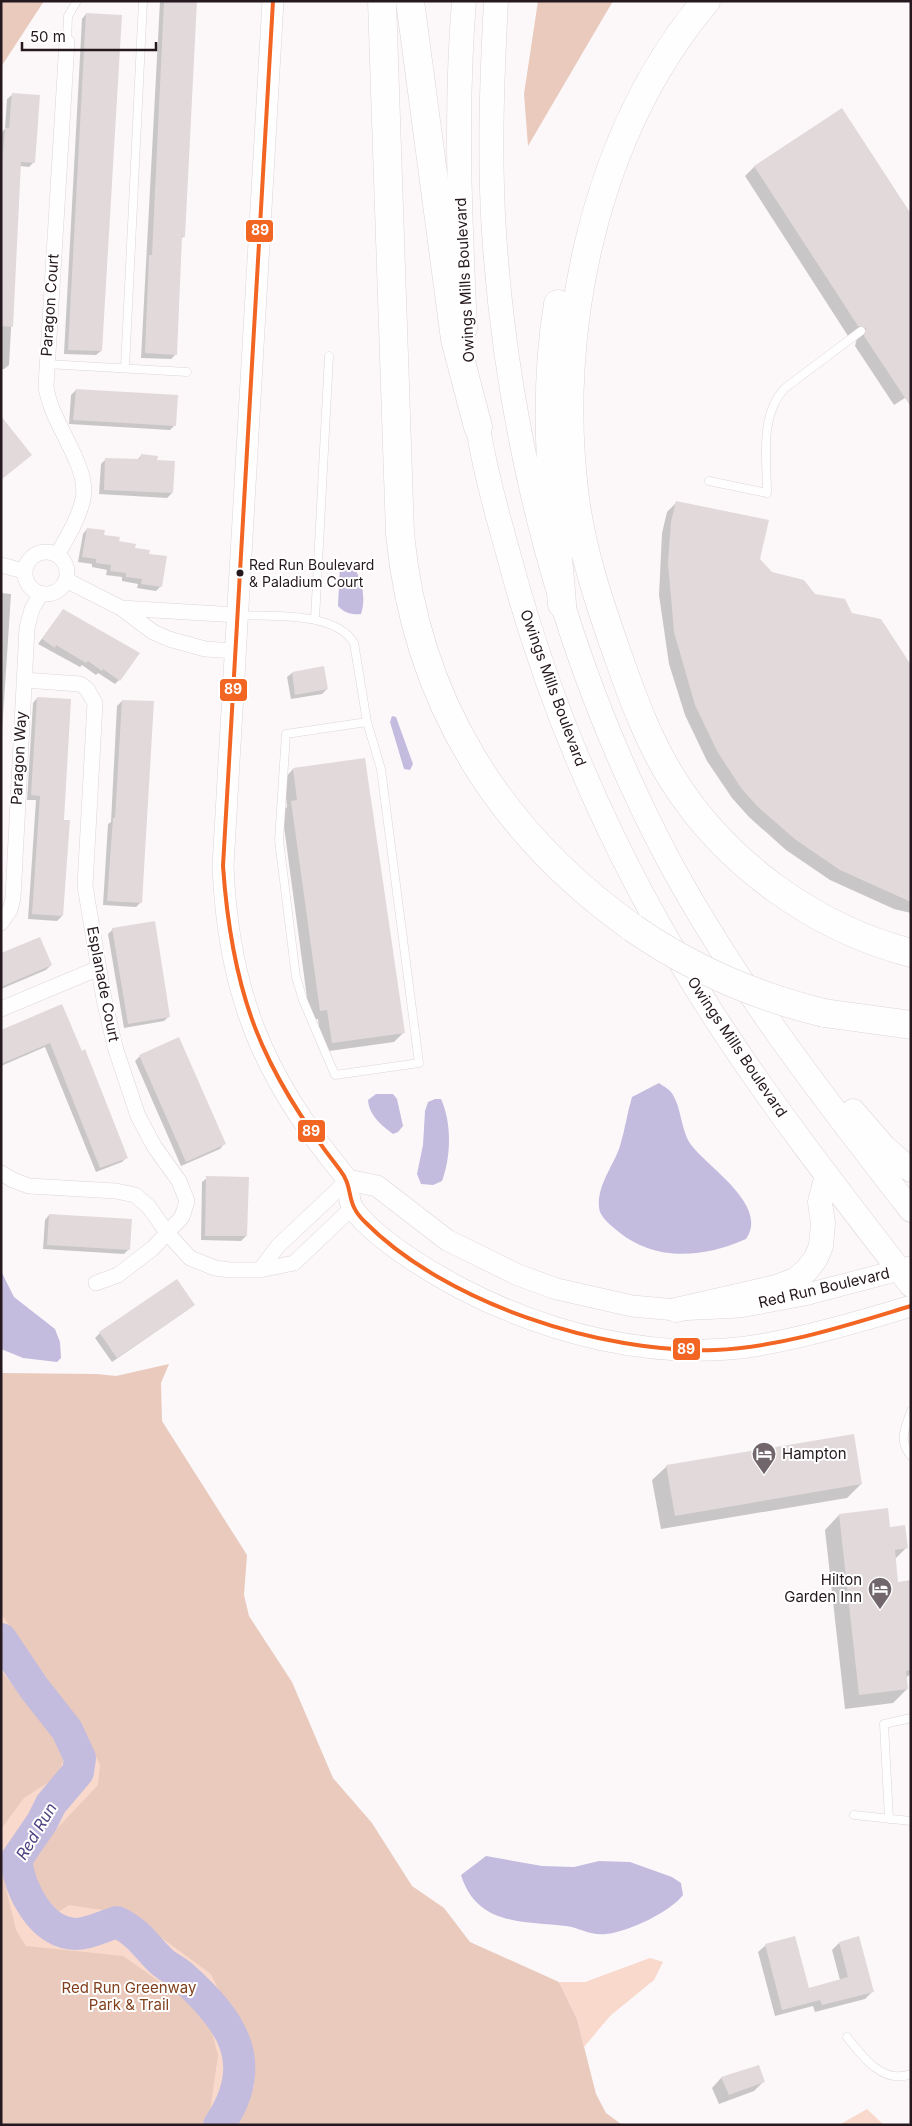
<svg xmlns="http://www.w3.org/2000/svg" width="912" height="2126" viewBox="0 0 912 2126" font-family="Inter,sans-serif">
<rect width="100%" height="100%" fill="#fcf8fa"/>
<path fill="#f8d9cc" d="M1,1381L363,2125H1Z
M650,1958L663,1962L654,1980L610,2016L584,2047L577,2019L559,1982H585Z
M867,2109L884,2125H839Z"/>
<path fill="#e9cabd" d="M1,1H44L1,67Z
M538,1H613L528,146L524,94Z
M169,1364L161,1383L162,1421L247,1555L244,1595L249,1616L292,1682L333,1778L372,1823L412,1886L444,1908L470,1942L559,1982L577,2019L596,2094L606,2113L621,2124L631,2125H231L254,2087L255,2066L211,1974L129,1914L69,1905L52,1916C35,1894 28,1887 29,1858L98,1785L100,1765L82,1727L1,1614V1373L97,1374L116,1376Z
M1,1670L55,1740L64,1757L58,1776L24,1798L1,1829Z
M1,1868L16,1930L26,1946L123,1956L207,2015L218,2055L208,2125H1Z"/>
<path fill="#c3bcdf" d="M348,561C361,572 367,597 361,614C352,615 344,613 338,606L340,564Z
M392,716L396,717L413,764L410,770L404,769L390,722Z
M659,1083C663,1086 671,1090 673,1095C682,1110 681,1132 692,1146C710,1169 769,1206 746,1239C701,1259 652,1262 614,1228C608,1223 599,1215 599,1207C597,1185 614,1165 620,1146C625,1130 627,1113 632,1097Z
M376,1094H393L397,1099L403,1126L398,1132L393,1134C381,1125 369,1115 368,1100Z
M435,1099H441C452,1123 451,1157 442,1181L433,1185L421,1184L417,1174L423,1145L425,1111L428,1102Z
M1,1271L14,1297L55,1329L60,1342L61,1358L57,1362L23,1358L1,1349Z
M486,1856L542,1866L574,1867L599,1861L630,1862L672,1877L681,1883L683,1895C670,1912 628,1932 606,1934C591,1936 580,1928 566,1926C523,1921 477,1926 461,1875Z"/>
<path fill="#0003" d="M160,1H196L184,236L181,239L176,354L171,359L141,358Z
M86,14L101,351L96,355L64,354L82,19Z
M12,95L34,162L29,167L20,166L9,365L4,369H1V133L5,129L7,99Z
M842,110L911,394L894,405L855,346L857,338L848,336L745,176L754,167Z
M76,390L174,426L170,430L69,424L71,395Z
M141,456L156,461L172,493L167,498L99,494L101,464L106,459L137,460Z
M677,502L759,559L911,742V913L894,909L830,880L786,850L749,817L732,798L707,761L685,715L669,664L659,595L662,533L667,512Z
M87,529L148,555L161,586L156,591L137,588L138,584L122,581V577L106,575L107,570L92,567V564L78,562L83,534Z
M1,593L11,594L1,748Z
M63,610L119,680L115,684L98,673L96,675L82,665L80,667L38,644Z
M292,673L327,689L322,694L291,699L287,677Z
M37,698L63,821L62,916L57,921L28,919L36,800H27L33,703Z
M122,701L141,902L136,907L103,905L108,824L111,822L117,706Z
M293,769L404,1032L394,1042L322,1052L318,1019L310,1020L282,812L287,807L284,779Z
M113,929L169,1016L164,1021L124,1028L108,934Z
M1,955L51,965L46,970L1,989Z
M61,1006L127,1157L122,1162L96,1172L45,1047L1,1066V1031Z
M140,1056L224,1144L220,1149L181,1166L135,1061Z
M207,1178L246,1236L241,1241L201,1240L202,1182Z
M49,1215L129,1249L124,1254L43,1249L45,1220Z
M189,1309L112,1362L95,1338L100,1333Z
M667,1466L861,1484L847,1498L661,1529L652,1480Z
M839,1515L889,1528L906,1548L895,1559L897,1583L911,1582V1673L906,1678L907,1689L893,1703L845,1709L825,1530Z
M839,1943L873,1991L865,1999L815,2012L813,2006L775,2016L758,1952L766,1945L808,1989L840,1980L832,1950Z
M758,2066L764,2081L754,2091L719,2104L712,2088L721,2078Z"/>
<g fill="none" stroke-linecap="round" stroke-linejoin="round">
<path stroke="#c3bcdf" stroke-width="32" d="M1,1639L34,1688L67,1730L80,1758L78,1772L51,1804L42,1822L16,1860C20,1889 40,1933 76,1934C89,1934 104,1926 117,1922C139,1933 144,1944 160,1960C166,1966 175,1970 182,1976C231,2020 262,2062 219,2125"/>
</g>
<path fill="#e2d9da" d="M164,1H197L185,237L182,236L177,355L145,353L149,255H152Z
M86,13L122,15L102,351L68,350Z
M12,93L40,95L35,163L21,162L13,327L1,326V178L5,128H9Z
M842,108L911,214V407L864,336L866,328L858,326L754,166Z
M76,389L178,395L176,426L73,420Z
M1,416L32,455L1,480Z
M141,454L158,456L157,460L175,461L173,493L104,490L105,458L140,459Z
M676,501L769,520L760,559L772,572L804,580L815,594L845,599L852,613L881,619L911,665V902L840,870L796,840L758,807L741,788L717,751L695,705L674,632L668,563L671,522Z
M87,528L105,530L104,535L120,537L119,541L136,544L135,548L150,550L149,554L167,556L162,587L141,584L142,579L126,577V573L110,571L111,565L96,563V559L82,557Z
M63,609L140,653L120,681L103,669L102,671L88,661L86,663L56,645L55,648L42,639Z
M324,666L328,689L295,695L292,672Z
M37,697L71,699L64,820H70L63,916L32,914L40,796L31,795Z
M122,700L154,701L142,903L107,901L113,818H115Z
M365,758L405,1033L332,1043L327,1010L320,1011L291,801L297,800L293,768Z
M155,921L170,1017L128,1024L112,928Z
M40,937L52,965L1,987V953Z
M62,1004L82,1051L85,1049L128,1158L100,1168L50,1043L1,1064V1030Z
M179,1037L226,1144L186,1162L139,1055Z
M206,1176L249,1177L247,1236H205Z
M49,1214L132,1219L130,1250L47,1245Z
M177,1279L195,1305L117,1358L99,1332Z
M854,1434L862,1484L675,1516L666,1465Z
M888,1508L890,1527L905,1525L908,1548L895,1550L898,1582L911,1580V1670L906,1671L908,1689L859,1695L839,1514Z
M795,1936L809,1988L848,1977L839,1942L859,1936L874,1992L822,2005L820,2000L782,2010L765,1944Z
M759,2065L765,2082L729,2095L721,2077Z"/>
<g fill="none" stroke-linecap="round" stroke-linejoin="round">
<defs>
<path id="service" d="M67,42L68,16L77,1
M47,364L187,372
M125,368L143,1
M709,481L767,493C767,458 759,416 785,388L861,331
M239,615C271,617 335,611 354,643L367,722
M315,619L329,356
M367,722L381,769L419,1063L335,1075L303,1000L296,977L279,840L286,734Z
M911,1411C905,1428 898,1441 911,1456
M854,1815L911,1821
M889,1819L884,1724L911,1718
M847,2037C862,2056 883,2085 911,2074"/>
<path id="minor" d="M25 573a21 21 0 1 1 42 0a21 21 0 1 1-42 0Z
M57,555C67,538 79,518 83,499C90,465 50,423 46,386L67,42
M1,565L24,571
M66,580L121,608L153,632L169,639L205,649L235,651
M121,608L237,615
M24,680L80,684L87,689L95,703L85,886L104,999L115,1047L138,1116L154,1146L179,1181L187,1201L182,1217L153,1248L118,1275L96,1283
M1,923L10,910L13,898L27,628L32,609L41,594
M1,1009L99,968
M1,1173L13,1180L29,1186L116,1191L135,1195L149,1207L168,1234L190,1258L215,1268L230,1270H260L294,1263L352,1208
M260,1270L278,1246L348,1180"/>
<path id="secondary" d="M273,1L223,866C228,992 263,1077 343,1174C352,1184 346,1200 354,1210C377,1240 427,1270 460,1288C548,1334 654,1361 754,1346C807,1337 859,1322 911,1306
M348,1180L377,1186L447,1240L518,1275L557,1289L632,1306L676,1310L740,1307L804,1295L911,1267"/>
<path id="primary" d="M464,1C455,111 460,220 465,329
M496,1C492,78 489,155 494,232C508,449 566,665 667,857C735,984 823,1097 911,1210
M475,409C482,460 496,510 510,560C553,721 623,876 714,1016C774,1109 843,1197 911,1285
M853,1111L885,1148L911,1170
M676,1310L776,1287L795,1280L807,1270L816,1258L821,1246L823,1223L820,1202L827,1175"/>
<path id="motorway" d="M382,1L400,534C416,700 498,832 633,928
M410,1L455,339L478,427
M706,1C595,133 553,330 575,498C582,552 600,605 618,656C633,699 649,742 673,780C726,864 815,928 911,953
M558,304C541,405 554,504 562,604
M824,1013L911,1025"/>
</defs>
<use href="#service" stroke="#ddd4d8" stroke-width="9"/>
<use href="#minor" stroke="#ddd4d8" stroke-width="16"/>
<use href="#secondary" stroke="#ddd4d8" stroke-width="22"/>
<use href="#primary" stroke="#ddd4d8" stroke-width="25"/>
<use href="#motorway" stroke="#ddd4d8" stroke-width="29"/>
<use href="#service" stroke="#fffefe" stroke-width="8"/>
<use href="#minor" stroke="#fffefe" stroke-width="15"/>
<use href="#secondary" stroke="#fffefe" stroke-width="21"/>
<use href="#primary" stroke="#fffefe" stroke-width="24"/>
<use href="#motorway" stroke="#fffefe" stroke-width="28"/>
<defs>
<path id="motorway-bridge" d="M633,928C692,969 754,996 824,1013"/>
</defs>
<use href="#motorway-bridge" stroke="#ddd4d8" stroke-width="29" stroke-linecap="butt"/>
<use href="#motorway-bridge" stroke="#fffefe" stroke-width="28"/>
<defs>
<path id="bus-1" d="M273,1L223,866C232,995 261,1068 340,1170C355,1189 344,1202 365,1222C445,1303 602,1354 715,1350C782,1347 848,1325 911,1306"/>
</defs>
<use href="#bus-1" stroke="#fff" stroke-width="8"/>
<use href="#bus-1" stroke="#f26522" stroke-width="4"/>
</g>
<defs>
<symbol id="hotel-pin" viewBox="-11 -11 22 30"><path d="M0 17L-7.5 6A9.5 9.5 0 1 1 7.5 6Z" fill="#70666b" stroke="#fff"/><path d="M-6-4.5h1.5V1H6V5H4.5V3h-9V5H-6ZM-4 0a1.8 1.8 0 1 1 3.6 0ZM.5 0V-2.5h3Q6-2.5 6 0Z" fill="#fff"/></symbol>
</defs>
<g fill-rule="evenodd">
<use href="#hotel-pin" x="750" y="1440" width="28" height="38"/>
<use href="#hotel-pin" x="866" y="1575" width="28" height="38"/>
</g>
<circle fill="#25181e" stroke="#fff" stroke-width="2" cx="240" cy="573" r="4.5"/>
<g text-anchor="middle" stroke-width="4" stroke-linejoin="round" paint-order="stroke">
<g font-size="14" fill="#25181e" stroke="#fff" text-anchor="start">
<text x="249" y="570">Red Run Boulevard<tspan x="249" dy="17">&amp; Paladium Court</tspan></text>
</g>
<g font-size="15" fill="#25181e" stroke="#fff">
<text transform="translate(465 280) rotate(-93)" y="5">Owings Mills Boulevard</text>
<text transform="translate(50 305) rotate(-86)" y="5">Paragon Court</text>
<text transform="translate(553 688) rotate(70)" y="5">Owings Mills Boulevard</text>
<text transform="translate(19 758) rotate(-87)" y="5">Paragon Way</text>
<text transform="translate(103 984) rotate(79)" y="5">Esplanade Court</text>
<text transform="translate(737 1047) rotate(56)" y="5">Owings Mills Boulevard</text>
<text transform="translate(824 1288) rotate(-13)" y="5">Red Run Boulevard</text>
</g>
<g font-size="15" fill="#25181e" stroke="#fff" text-anchor="start">
<text x="782" y="1459">Hampton</text>
<text x="862" y="1585" text-anchor="end">Hilton<tspan x="862" dy="17">Garden Inn</tspan></text>
</g>
<g font-size="15" fill="#81401d" stroke="#fff">
<text x="129" y="1993">Red Run Greenway<tspan x="129" dy="17">Park &amp; Trail</tspan></text>
</g>
<g font-size="16" font-style="italic" fill="#504382" stroke="#fff">
<text transform="translate(36 1831) rotate(-59)" y="6">Red Run</text>
</g>
</g>
<g stroke="#fff" stroke-width="2">
<rect x="245" y="219" width="29" height="24" rx="5" fill="#f26522"/>
<rect x="219" y="678" width="29" height="24" rx="5" fill="#f26522"/>
<rect x="297" y="1119" width="29" height="24" rx="5" fill="#f26522"/>
<rect x="672" y="1337" width="29" height="24" rx="5" fill="#f26522"/>
</g>
<g font-size="14" text-anchor="middle" font-weight="bold" fill="#fff">
<text x="260" y="235">89</text>
<text x="233" y="694">89</text>
<text x="311" y="1136">89</text>
<text x="686" y="1354">89</text>
</g>
<rect width="912" height="2126" fill="none" stroke="#25181e" stroke-width="5"/>
<path d="M22 42v8h134v-8" fill="none" stroke="#25181e" stroke-width="2.5"/>
<text x="30" y="42" font-size="15" fill="#25181e" stroke="#ffffff" stroke-width="4" paint-order="stroke">50 m</text>
</svg>
